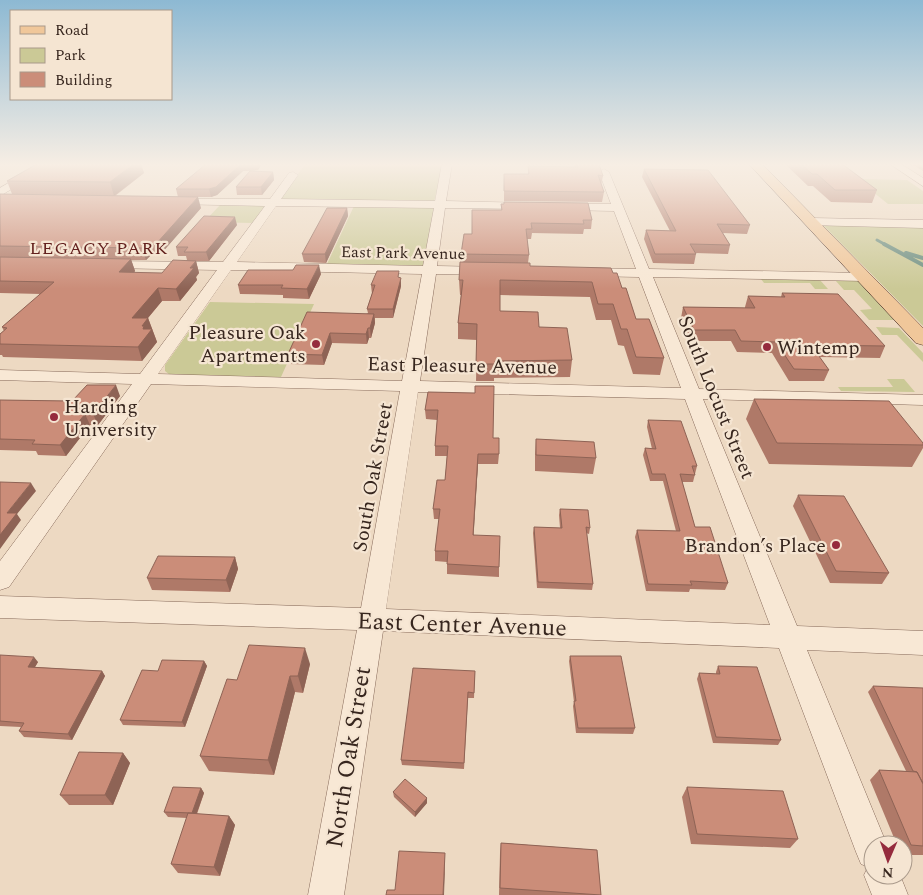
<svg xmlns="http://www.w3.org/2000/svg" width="923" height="895" viewBox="0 0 923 895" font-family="Spectral,serif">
<rect width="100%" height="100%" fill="#edd9c2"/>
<path fill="#cbc996" d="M305,164H443L434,203L279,201Z
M857,179L907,180L923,191V204H888Z
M221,204H267L254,223L204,222Z
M354,206L436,208L423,266L327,264Z
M822,224L923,225V326Z
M761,279L820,280L828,289H815L810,283H764Z
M835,280H858L895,320H869L860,310L872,309L854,290H844Z
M210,302L314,304L281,377L170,375L165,371V365Z
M876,327L899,328L923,353V362L897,335H882Z
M887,379H904L915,392L841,391L838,387H893Z"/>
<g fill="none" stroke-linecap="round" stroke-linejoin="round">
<path stroke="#6c8e80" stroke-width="3" d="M877,240L886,245"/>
<path stroke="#6c8e80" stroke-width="4" d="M884,244L923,265
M906,253L923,258"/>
<defs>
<path id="minor" d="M442,164H452L446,201L528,203L534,206L528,209L445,208L437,266L486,267L493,271L486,275L436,274L420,381L681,388L639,277L587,276L580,272L587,268L636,269L614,211L562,210L556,207L562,204H611L599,172L604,169L609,172L649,269L865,273L872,277L865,281L653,277L699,389L923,395V405L703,399L797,626L923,631V655L807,650L887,845H873V875H900L908,895H872L864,875L868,867L861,864L856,852L779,648L383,631L344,895H308L357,630L0,618V596L361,608L400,391L151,384L9,587L0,590V561L132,384L0,380V370L140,374L217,270L107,268L100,264L102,261L223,262L265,206L172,204L166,201L168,199H270L289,173L293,172L298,175L281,199L435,201ZM276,206L434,208L423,266L237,262ZM231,270L422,274L402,381L158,374ZM418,392L685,399L770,625L386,609Z
M890,164H901L923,178V186Z
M31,170L36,173L35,175L0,196V188Z
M811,218L923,220V228L807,225L805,222L807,219Z"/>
<path id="major" d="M749,164H762L923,328V345L916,343Z"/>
</defs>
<use href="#minor" stroke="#876a5a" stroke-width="1"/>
<use href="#major" stroke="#553a2e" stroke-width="1"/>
<use href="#minor" fill="#f8e8d5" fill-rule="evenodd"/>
<use href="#major" fill="#f0c79a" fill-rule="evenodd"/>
</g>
<path fill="#af7968" d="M37,164H141L144,173L115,196L201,208L160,255H151L146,260H131L135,271L134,273H162L187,260L186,256H178L176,247L237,225L209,261H196L199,273L196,277L197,280L180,301H162L148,318L157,342L142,361L3,357L2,355H0V334L4,331L2,327L41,294L0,293V194H12L7,181Z
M574,164H599L603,176L601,185L604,192L602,202L504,201V174H528V166L574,167Z
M785,164H889V165L843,164L877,190L872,203L831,202L813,186H808Z
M904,164H923V171L915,166L907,165Z
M261,165L258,170L243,171L217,195L211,197H178L176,189Z
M644,169L750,225L747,234L723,233L730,245L728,254L695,253L696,254L694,264L653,263L644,239L646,230L670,231L642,177Z
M273,172L274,180L262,195H237L236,187Z
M501,204L592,220L591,229H584L583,234L532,233L531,239H527L529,255L528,263L530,266L613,273L622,288L636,319L664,358L660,375L633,374L624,346L618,345L611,320H596L590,297L500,295V311L539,327L572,360L570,377L494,378V381H476L477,340L458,339V323L461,295H460L459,280L461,254L472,234L501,210Z
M347,208L348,216L326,263L304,262L302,254Z
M321,274L309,299L283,298V295L240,294L238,285Z
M400,277L401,286L393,318H375V323L371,338H369L367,344L332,343L324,365L290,364L288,354L368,313L367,309L372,294L371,285Z
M782,293L885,346L880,358L819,357L829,370L824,381H789L772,353L737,352L731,341H691L681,318L683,307L745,308V307L748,296L781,297Z
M428,392L493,438L499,454L498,464H478L473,535L499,567V577L447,574V562L435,561V551L439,519H434L433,509L445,480L447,456H435V446L437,420L426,419L425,410Z
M120,396L98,425H90L66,456L38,455L36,451L0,450V400L69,401Z
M754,399L923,443V448L912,467L769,464L746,419Z
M648,420L697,466L693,482H682L695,527L728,583L725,590L690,589L689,592L646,591L635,537L637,530L676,531L663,481H650L643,455L645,448L652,449L647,427Z
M536,439L596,458L593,474L535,471V455Z
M798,495L889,573L882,584L830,583L793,506Z
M560,509L590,528L589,534L586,533L593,584L592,590L537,588L533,533L534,527L560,528L559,515Z
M235,557L238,569L230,592L152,590L147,578Z
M0,655L38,662L35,667L102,671L105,676L72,740L24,737L19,731L21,727L0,726Z
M570,656L635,728L633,734L576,733L573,706L574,702L569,661Z
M204,661L207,666L185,727L123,725L120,720L158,671Z
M310,664L303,693L295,692L274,775L209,771L200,756L237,680Z
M718,666L781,740L778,745L713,743L697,679L699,673L716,674V672Z
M475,671L474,698H468L464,769L402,765L401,760Z
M873,686L923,688V855H903V845H897L870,780L879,770L906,771L868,692Z
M123,753L130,763L113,805H69L60,795Z
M687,787L798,839L790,848L691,844L682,797Z
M201,788L204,793L197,814L229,816L235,825L220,876L178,873L171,864L187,818L168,817L164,812Z
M393,792L427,798V803L415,817L394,797Z
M501,843L597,850L601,895H499L500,853Z"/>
<path fill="#8e6355" d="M134,164H141L144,173L114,196L110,182Z
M241,164H261V165L258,170L243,171L217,195L211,197L209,189Z
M273,172L274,180L262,195L261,187Z
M198,197L201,208L160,255L156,244Z
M347,208L348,216L326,263L325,254Z
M235,217L237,225L209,261L206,252Z
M147,244L151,255L146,260L142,248Z
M131,259L135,271L123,285L119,272Z
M196,261L199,273L196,277L197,280L180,301L176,289Z
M319,265L321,274L309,299L307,289Z
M401,278V286L393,318V309Z
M158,288L162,301L137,331L132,318Z
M374,314L375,323L371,338L370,328Z
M148,318L157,342L142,361L138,347L142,326Z
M368,328L369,338L367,344L366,334Z
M330,333L332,343L324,365L322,355Z
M116,385L120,396L98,425L93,414Z
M85,414L90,425L66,456L60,445Z
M478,454V464L473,545V535Z
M31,483L36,491L17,514L21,520L0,549V535L7,513Z
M235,557L238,569L230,592L226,580Z
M305,648L310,664L303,693L298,676Z
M34,657L38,662L32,672L28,667Z
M204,661L207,666L185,727L182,722Z
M102,671L105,676L72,740L68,734Z
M290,676L295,692L274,775L268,760Z
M123,753L130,763L113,805L105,795Z
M201,788L204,793L195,818L192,813Z
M427,798V803L415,817V812Z
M229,816L235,825L220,876L214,867Z
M445,853V867L444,895H443Z"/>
<path fill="#cb8d79" stroke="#8e6355" d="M37,164H134L110,182L7,181Z
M206,164H241L216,187L209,189H176Z
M577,164H599L603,176L598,175L604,192L504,191V174H529L528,166L578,167Z
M801,164H842L877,190H835L817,174H812Z
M644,169L708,170L750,225L717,224L730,245L690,244L696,254H655L646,230L676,231Z
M250,171L273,172L261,187H236Z
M0,194L198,197L156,244H147L142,248L0,246Z
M504,202L588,203L592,220H583L584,224L531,223L532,229H526L529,255L461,254L464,234H472V210H502L501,204H504Z
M327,208H347L325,254H302Z
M204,216L235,217L206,252H184L188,247H176Z
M0,257L131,259L119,272L162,273L173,260L196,261L190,268H194L176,289L158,288L132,318H148L142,326H144L143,329H152L138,347L0,344V334L7,328L2,327L54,282L0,281Z
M460,262L530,263V266L611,268L613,273H617L622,288H626L636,319H649L664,358L636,357L627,329H621L613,304H598L592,282L500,280V311L538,312L539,327L567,328L572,360L495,361V364H476L477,324L458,323L463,280H459Z
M296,265H319L307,289L281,288L283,285H238L248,270H293Z
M377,271H399L398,277L401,278L393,309H367L375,285H371Z
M782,293L838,294L885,346L811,345L829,370L794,369L776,342L741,341L735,330H694L683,307L755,308L748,296L785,297Z
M307,312L374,314L370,328H368L366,334L330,333L322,355L288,354Z
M87,385H116L93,414H85L60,445L32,444L35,440L0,439V400L69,401L73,400Z
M475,386H494L493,438H499V454H478L473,535L500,536L499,567L447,564L448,551H435L440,509H433L437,480H445L448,446H435L438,410H425L428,392L475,393Z
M754,399L889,401L923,443V445L777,443Z
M648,420L681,421L697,466H692L695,475L680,474L695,527H710L728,583L690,581L692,585L648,584L637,530L680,531L665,474H652L645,448L656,449Z
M536,439L594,442L596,458L536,455Z
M0,482L31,483L7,513H17L0,535Z
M798,495L844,496L889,573L836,571Z
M560,509L588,510L590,528L586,527L593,584L538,582L534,527L562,528Z
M158,556L235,557L226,580L147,578Z
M249,645L305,648L298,676H290L268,760L200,756L227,679L237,680Z
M0,655L34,657L28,667L102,671L68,734L19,731L24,723L0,721Z
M570,656H621L635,728H578L574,701H576Z
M162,660L204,661L182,722L120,720L142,670L158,671Z
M718,666L757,667L781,740L716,737L699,673L720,674Z
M413,668L475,671L474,693L468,692L464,763L401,760Z
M873,686L923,688V783L917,772L913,771Z
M79,752L123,753L105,795H60Z
M879,770L917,772L923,784V846L911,845Z
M405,779L427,798L415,812L393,792Z
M173,787L201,788L192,813L164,812Z
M687,787L783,791L798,839L697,834Z
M188,813L229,816L214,867L171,864Z
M501,843L597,850L601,895L500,888Z
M399,851L445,853L443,895H386L387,890H395Z"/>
<linearGradient id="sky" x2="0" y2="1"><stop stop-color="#8db9d3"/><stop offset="0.57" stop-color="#f7eee4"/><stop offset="1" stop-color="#f7eee4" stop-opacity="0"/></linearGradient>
<rect width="923" height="289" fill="url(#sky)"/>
<g fill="#952b3d" stroke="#f5e5d2" stroke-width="2">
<circle cx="316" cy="344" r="5"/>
<circle cx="767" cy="347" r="5"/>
<circle cx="54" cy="417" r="5"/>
<circle cx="836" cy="545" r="5"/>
</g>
<g text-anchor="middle" stroke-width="4.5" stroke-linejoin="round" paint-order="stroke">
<g font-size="16" fill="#37261e" stroke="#f5e5d2">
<text transform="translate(403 252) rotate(1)" y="6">East Park Avenue</text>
</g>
<g font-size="18" letter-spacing="1" fill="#63211e" stroke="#f5e5d2">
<text x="99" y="254">LEGACY PARK</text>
</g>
<g font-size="20" fill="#37261e" stroke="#f5e5d2" text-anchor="end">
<text x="306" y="339">Pleasure Oak<tspan x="306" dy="23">Apartments</tspan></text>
<text x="777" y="354" text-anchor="start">Wintemp</text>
<text x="64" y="413" text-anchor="start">Harding<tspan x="64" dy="23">University</tspan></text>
<text x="826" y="552">Brandon’s Place</text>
</g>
<g font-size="20" fill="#37261e" stroke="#f5e5d2">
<text transform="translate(462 365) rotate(1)" y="7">East Pleasure Avenue</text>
<text transform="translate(717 397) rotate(68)" y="7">South Locust Street</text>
<text transform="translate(372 477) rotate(-80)" y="7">South Oak Street</text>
</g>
<g font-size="24" fill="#37261e" stroke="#f5e5d2">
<text transform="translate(462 624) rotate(2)" y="8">East Center Avenue</text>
<text transform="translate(348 757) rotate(-81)" y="8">North Oak Street</text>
</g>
</g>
<rect x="10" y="10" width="162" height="90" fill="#f5e5d2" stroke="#a9998a"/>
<rect x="20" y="26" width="25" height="8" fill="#f0c79a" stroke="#a9998a"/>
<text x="55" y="35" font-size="15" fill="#37261e">Road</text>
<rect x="20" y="48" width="25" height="15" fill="#cbc996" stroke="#a9998a"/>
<text x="55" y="60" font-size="15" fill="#37261e">Park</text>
<rect x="20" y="72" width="25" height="15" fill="#cb8d79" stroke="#a9998a"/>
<text x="55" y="85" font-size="15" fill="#37261e">Building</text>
<g transform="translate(888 860) rotate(182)"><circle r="24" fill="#f5e5d2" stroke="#a9998a"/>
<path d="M0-4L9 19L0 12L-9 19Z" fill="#952b3d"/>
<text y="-8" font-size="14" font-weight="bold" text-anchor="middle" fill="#37261e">N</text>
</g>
</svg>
